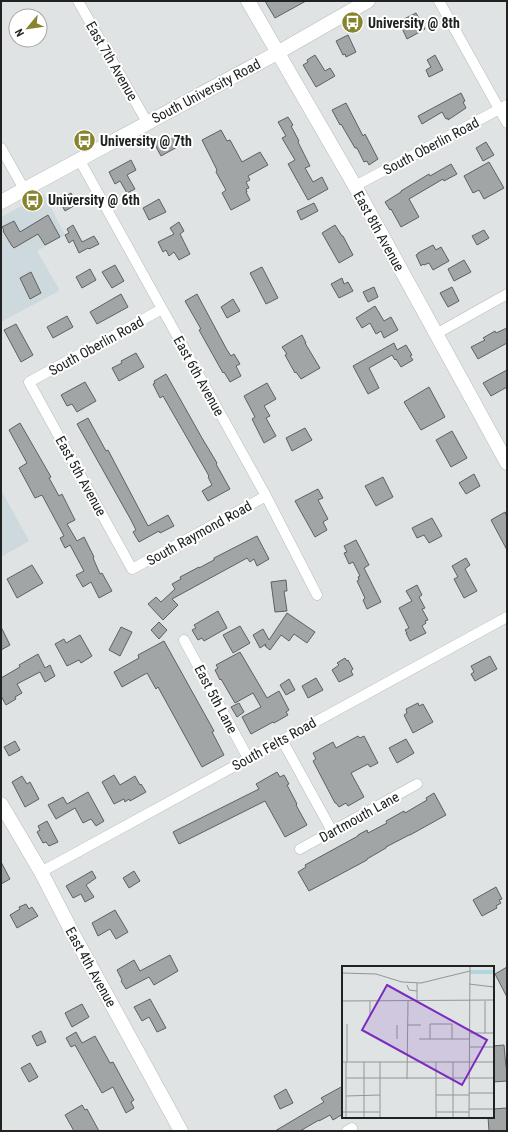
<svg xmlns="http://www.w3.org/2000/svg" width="508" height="1132" viewBox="0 0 508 1132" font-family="'Roboto Condensed',sans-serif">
<rect width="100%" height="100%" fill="#dfe3e4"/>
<path fill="#cdd9dd" d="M44,194L65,235L37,251L59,289L57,292L1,322V217Z
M1,490L29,541L1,557Z"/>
<path fill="#a1a5a5" stroke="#5e6161" d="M265,1H306L275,18Z
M416,13L425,29L407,39L401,26L406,23L404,19Z
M348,35L356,52L346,57L345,54L343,55L336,41Z
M315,55L325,71L330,68L335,76L316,87L303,65L308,62L307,60Z
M435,55L443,70L429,77L426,70L431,67L427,60Z
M461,93L465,101L463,102L466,108L448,120V118L446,119L442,112L422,124L418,116Z
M346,103L363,136L365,134L378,159L369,165L367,161L364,162L357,148H355L341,124L340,125L332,110Z
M288,117L293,125L291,126L299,141L298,142L310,166L305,168L313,182L322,177L328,189L308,200L288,164L295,160L282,138L286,136L278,122Z
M221,130L227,141L230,140L242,162L260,152L268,165L248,176L250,180L246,182L249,188L246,189L247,192H246L250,200L231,210L222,193L226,190L216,172L217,170L202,140Z
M174,137L179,146L161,156L154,143L161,139L163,142L166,141V142Z
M486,142L494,155L483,161L476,148Z
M131,160L136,170L127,175L135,189L127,193L120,181L115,184L109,172Z
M489,162L504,188L484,199L479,190L473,193L464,176Z
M451,164L457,174L444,181L443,179L409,199L419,217L401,227L391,209L390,210L385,202L401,192V191L429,174L430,176Z
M71,193L77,204L65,211L59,200Z
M159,199L166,212L149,220L143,208Z
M314,203L318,211L301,220L297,211Z
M48,215L60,237L45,245L38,234L14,248L12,246L3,231L4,230L2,227L14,221L20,232Z
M179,222L184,231L180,234L190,254L179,260L174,252L169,256L166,250L163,252L158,242L174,234L170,228Z
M73,225L82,242L94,236L99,244L89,249L88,248L79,253L73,240L69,243L65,235L69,233L67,229Z
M335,225L342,236H343L353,255L339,263L322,233Z
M484,230L489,238L477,245L472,236Z
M433,245L436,250L441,247L449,261L433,270L429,263L424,265L423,264L421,266L416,255L418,254V253Z
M464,260L471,272L454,281L448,269Z
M115,265L124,281L112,288L102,272Z
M262,267L278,298L266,304L250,273Z
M90,269L96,280L82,288L76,277Z
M31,272L41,293L30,299L20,278Z
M342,278L344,284L348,282L353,291L339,298L331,284Z
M374,287L378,297L368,302L363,292Z
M452,287L459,301L448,307L440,293Z
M121,294L128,307L97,324L90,312Z
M197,294L227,350L231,356L234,354L240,364L236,366L241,376L230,382L224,372L223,373L199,330L201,329L185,301Z
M233,299L240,311L227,318L221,307Z
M375,306L384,321L391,317L398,330L384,338L381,331L376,334L370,323L362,328L356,318Z
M67,316L73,327L53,338L47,327Z
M16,324L33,355L21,362L4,330Z
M507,328V343L478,359L471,347L485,340L483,338L495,331L496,333Z
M302,335L306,343H305L320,368L301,379L296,372L295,373L285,355L287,354L282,347Z
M394,343L397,350L406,345L412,355L410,356L413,360L401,367L396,359L395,360L392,355L369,368L379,388L368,394L353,366Z
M136,353L144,367L119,381L112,368L122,363L121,361Z
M507,370V387L491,396L483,383Z
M166,374L202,438L217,463L216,464L230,489L208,501L202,491L212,485L208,477L209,476L167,403L163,396L160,398L153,384L155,383L154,381Z
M85,382L96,401L77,412L72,404L67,406L61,395Z
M267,383L276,399L264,406L270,416L266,418L276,436L264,443L252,419L255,417L244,396Z
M429,387L445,417L421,430L404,402Z
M88,418L106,451L108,450L148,526L168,515L174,526L160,533L159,531L139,542L133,532L136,530L131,520L77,424Z
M20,423L51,477L49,478L59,496L62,494L75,520L67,524L77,541L84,537L94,557L93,558L100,574L102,573L112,591L99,598L91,582L83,587L76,575L84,571L70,545L65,548L60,538L64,536L42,495L35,498L19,468L27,463L9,430Z
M305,428L312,440L292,451L286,438Z
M452,431L467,458L451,467L436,440Z
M474,474L480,486L466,494L459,483Z
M383,477L393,497L376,506L365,486Z
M318,489L323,498L318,500L328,519L323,522L327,530L315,537L295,501Z
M505,512L507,517V550L491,520Z
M432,518L442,536L429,543L424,535L417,538L412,528Z
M257,536L269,559L257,566L254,559L250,562L247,558L172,599L178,605L163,620L148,604L156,597L161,602L175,589L172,584L181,579L180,577L199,567V568L214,560V558Z
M356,540L369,565L364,568L381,602L367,609L363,600L365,598L357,581L359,580L358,577L360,576L353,562L349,564L344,553L347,552L344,546Z
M466,558L470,565L465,569L477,591L464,598L454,579L458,577L452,566Z
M32,565L43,583L17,598L7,579Z
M286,580L287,591H284L287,611L275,612L271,582Z
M417,585L422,595L419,597L425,608L422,609L428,620L425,621L426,623L422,626L426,633L410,641L406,633H407L405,630L409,628L399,608L412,601L406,591Z
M218,611L227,628L204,641L202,638L198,640L192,630L196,628L194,625Z
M287,613L315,632L307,643L294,634L289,641L281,635L270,650L265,646L266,644L260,648L253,635L263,629L269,640Z
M159,622L167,630L159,639L151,630Z
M240,626L250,643L233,653L223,635Z
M1,627L10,645L1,650Z
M121,627L132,632L120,656L109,650Z
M80,635L92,656L81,663L79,660L67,666L55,644L64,639L66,643Z
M164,641L214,731L212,732L224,755L202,767L158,687L156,689L147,673L122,687L114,672L139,658L138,655Z
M240,652L267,698L279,691L289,710L286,712L288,715L274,723L273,722L251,734L242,717L261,707L253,693L235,703L221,679L220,680L215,670L218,668L216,665Z
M38,654L45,668L50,665L55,676L45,682L40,672L17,684L22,693L15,697L16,699L6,705L1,696V678L20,667L19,665Z
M490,656L497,669L475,681L471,674L474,672L471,666Z
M345,658L347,661L348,660L353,669L351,671L353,675L339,682L332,670L339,665L337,663Z
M316,678L323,690L308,698L302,686Z
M289,679L295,690L286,695L280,685Z
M239,703L244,712L237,717L231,707Z
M418,703L419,706L423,704L433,722L413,733L404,715L407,713L406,709Z
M358,736L360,738L364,736L378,763L370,767L368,764L351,773L364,797L348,806L346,803L339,807L336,803H335L313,761L316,759L313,753L333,742L336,748Z
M406,739L414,753L397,763L389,748Z
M15,741L20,750L9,756L4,747Z
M277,772L280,777L284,775L289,784L287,785L297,804L296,805L307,825L285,837L265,801L179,844L173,832L259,789L256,784Z
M114,775L120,785L135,776L140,785L141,784L146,792L130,801L129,799L125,802L124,799L114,804L102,782Z
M22,776L27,784L30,782L39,799L25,807L12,782Z
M88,792L104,821L96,826L91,819L83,823L75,808L56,819L48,805L63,797L67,804Z
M434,793L446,815L410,835H409L386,847V848L367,859V860L309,891L298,872L306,867L305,865L358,836V835L367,830L368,833L387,823L386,821L404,811L405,813L427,800L426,798Z
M47,821L58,842L49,846L46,842L43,843L37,832L40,830L38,826Z
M1,862L10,879L1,884Z
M92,871L96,878L86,885L94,897L85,902L81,894L73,898L66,886Z
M134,871L140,881L129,888L123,878Z
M496,887L502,899L499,900L501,903L496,906L497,908L482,916L473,900Z
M26,904L29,909L32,907L38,916L17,928L10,915L20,909L19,907Z
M115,910L128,932L116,939L110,929L98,936L92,923Z
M170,955L178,971L154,985L149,977L126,989L121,981L122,980L117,970L134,960L140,971Z
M507,967V997L495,974Z
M150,999L166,1028L157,1032L149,1017L142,1021L134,1007Z
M82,1004L89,1017L72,1027L65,1013Z
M41,1031L46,1042L37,1046L32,1036Z
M76,1032L82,1043L95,1036L110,1063L113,1062L126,1086L134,1100L131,1102L134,1108L126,1113L113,1087L102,1093L75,1045L71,1047L66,1038Z
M504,1045L506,1067H507V1081L493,1082V1046Z
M30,1063L38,1077L29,1082L21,1068Z
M343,1086V1114L333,1120L330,1115L319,1121V1120L300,1131H275L324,1102L321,1098Z
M286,1089L293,1103L280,1109L274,1096Z
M82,1105L85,1110L87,1109L99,1131H74L65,1115Z
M507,1108V1131H489L488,1117H493V1109Z"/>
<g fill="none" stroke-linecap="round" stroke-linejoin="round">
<defs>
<path id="street" d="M78,1L147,122
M439,1L507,123
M1,148L24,189
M79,159L266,496L317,595
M355,186L507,105
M162,309L29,382L132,569L266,496
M436,334L507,294
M184,640L248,758
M282,740L332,831
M300,849L417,784
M41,872L507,617
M347,1131L352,1128"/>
<path id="secondary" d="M248,1L355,186L507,463
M1,202L277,53L368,1
M1,804L41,872L72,932L181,1131"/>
</defs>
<use href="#street" stroke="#b7babb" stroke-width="11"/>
<use href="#secondary" stroke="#b7babb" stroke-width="15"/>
<use href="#street" stroke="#fff" stroke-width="10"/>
<use href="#secondary" stroke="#fff" stroke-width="14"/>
</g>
<defs>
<symbol id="bus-disc" viewBox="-11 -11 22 22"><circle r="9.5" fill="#86842d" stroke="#fff"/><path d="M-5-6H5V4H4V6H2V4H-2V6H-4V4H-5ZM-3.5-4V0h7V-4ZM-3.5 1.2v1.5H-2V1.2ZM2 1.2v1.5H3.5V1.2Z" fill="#fff"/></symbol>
</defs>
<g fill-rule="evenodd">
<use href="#bus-disc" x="340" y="10" width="25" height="25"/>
<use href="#bus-disc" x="72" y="128" width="25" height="25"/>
<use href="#bus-disc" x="20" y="188" width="25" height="25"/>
</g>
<g text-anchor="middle" stroke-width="4" stroke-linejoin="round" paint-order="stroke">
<g font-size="14" font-weight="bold" fill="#212323" stroke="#fff" text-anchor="start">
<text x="368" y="28">University @ 8th</text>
<text x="100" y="146">University @ 7th</text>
<text x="48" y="205">University @ 6th</text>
</g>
<g font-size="14" fill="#212323" stroke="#fff">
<text transform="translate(112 61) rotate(60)" y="5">East 7th Avenue</text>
<text transform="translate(206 91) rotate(-28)" y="5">South University Road</text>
<text transform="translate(431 146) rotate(-28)" y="5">South Oberlin Road</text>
<text transform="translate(379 231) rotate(61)" y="5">East 8th Avenue</text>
<text transform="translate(96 346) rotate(-29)" y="5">South Oberlin Road</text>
<text transform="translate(199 376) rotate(61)" y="5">East 6th Avenue</text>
<text transform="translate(81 476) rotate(61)" y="5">East 5th Avenue</text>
<text transform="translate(199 533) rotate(-29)" y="5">South Raymond Road</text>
<text transform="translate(216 699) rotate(62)" y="5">East 5th Lane</text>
<text transform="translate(274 744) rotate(-29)" y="5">South Felts Road</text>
<text transform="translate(359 817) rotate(-29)" y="5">Dartmouth Lane</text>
<text transform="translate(91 967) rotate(61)" y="5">East 4th Avenue</text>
</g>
</g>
<g transform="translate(342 966)">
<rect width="152" height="152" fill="#dfe3e4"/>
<path d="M128,4H152V8H128Z" fill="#b3d5de"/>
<path fill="none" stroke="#939697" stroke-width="1" d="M0,7L34,8L60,16L79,17L128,5M75,17V35M127,18L152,21M65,19L67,24L75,25M0,35L152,34M28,35V50M143,35V67M5,58V96M66,59H79M127,67H152M55,73V59M77,73H127M88,73V58H110V73M127,81H152M0,96H152M4,96V152M22,96V152M4,112H152M65,113L66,35M127,127H152M94,129H127M4,130L38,129M127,143H152M0,146H38M94,146H127M38,152V96M94,152V96M111,152V96M127,152L128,0"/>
<path fill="#7b2cbf" fill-opacity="0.15" stroke="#7b2cbf" stroke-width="2" d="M45,19L145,74L120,119L20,64Z"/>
<rect width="152" height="152" fill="none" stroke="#212323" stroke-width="2"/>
</g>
<rect width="508" height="1132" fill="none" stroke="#212323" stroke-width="4"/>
<g transform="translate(28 28) rotate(241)"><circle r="19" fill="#ffffff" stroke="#a6a7a7"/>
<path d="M0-3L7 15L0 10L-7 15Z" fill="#86842d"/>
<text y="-6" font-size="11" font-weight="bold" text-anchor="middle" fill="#212323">N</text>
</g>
</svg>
